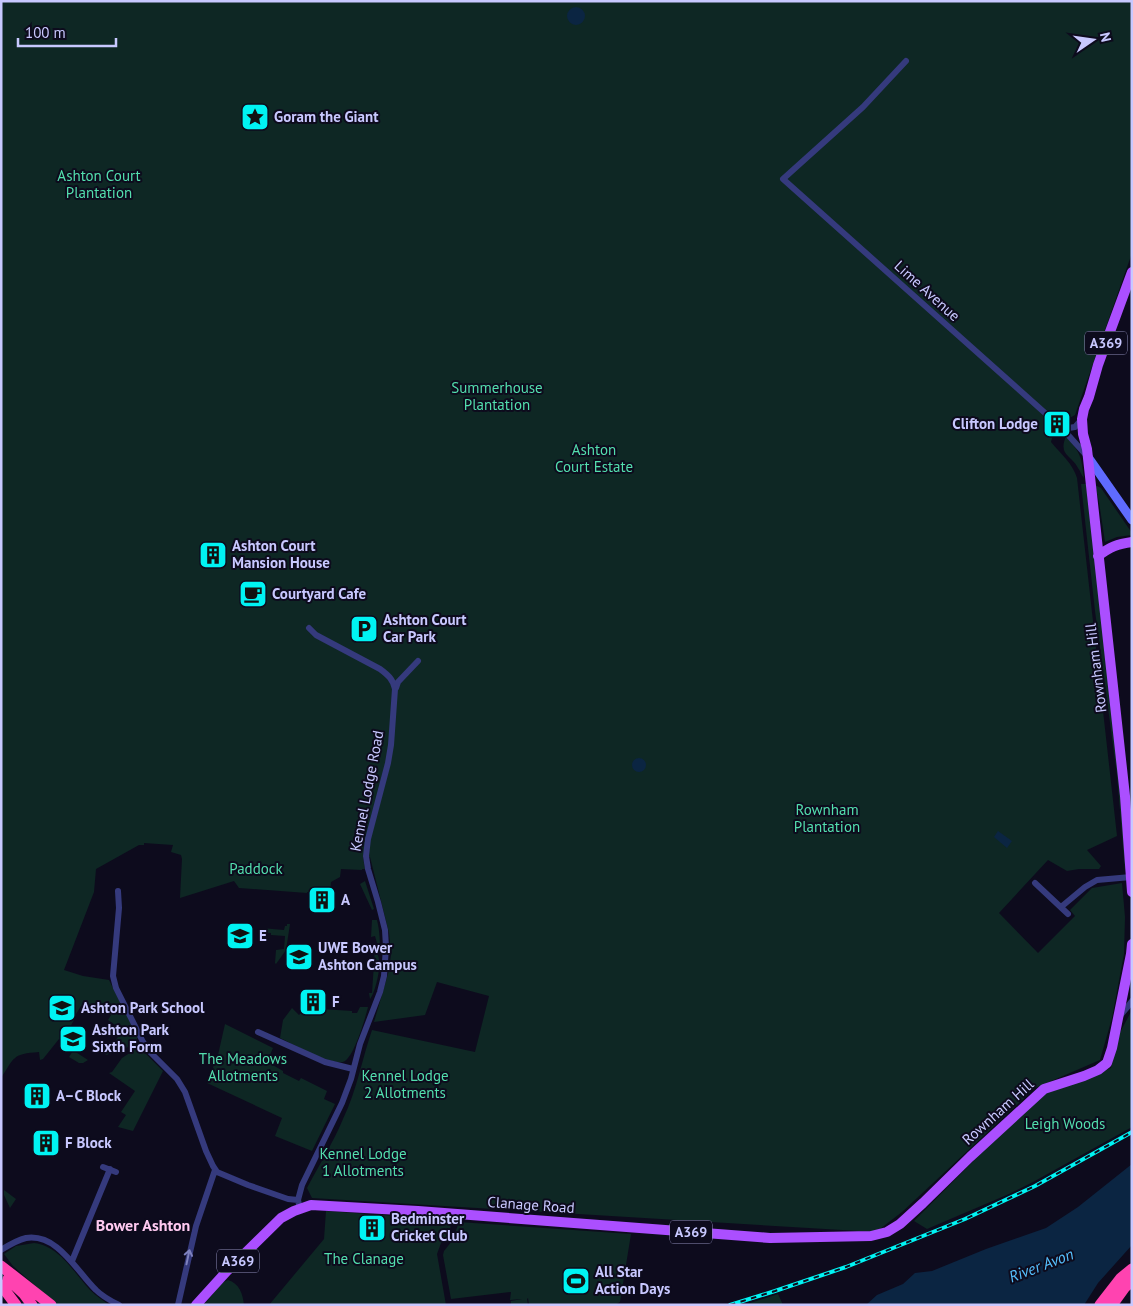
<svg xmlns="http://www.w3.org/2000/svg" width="1133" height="1306" viewBox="0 0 1133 1306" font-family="'PT Sans',sans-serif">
<rect width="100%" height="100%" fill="#0d0b1d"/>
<path fill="#0e2724" d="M1,1H1132V253L1075,415C1064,420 1053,431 1051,442C1061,454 1073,464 1077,478L1117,836L1087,850L1101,866L1099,869H1079L1067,871L1048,860L999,913L1038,953L1075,916L1070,910L1092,888L1122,883L1125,917L1124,954L1112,1018L1100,1060L1035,1088L902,1212L876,1232L312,1198L307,1188C319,1165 333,1143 343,1119C357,1090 362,1059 372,1030L475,1052L489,996L437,982L425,1015L374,1022L388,974L391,955L389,933L370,857H363L365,869H362V870L341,869L340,877L331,882L330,894L307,892V893L239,888L234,881L180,898L182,859L181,855L171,852L173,845L144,843V845H139L96,869L94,892L64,970L83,976L109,980L137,1036V1042L126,1048L123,1044L107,1055L105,1054L118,1037L114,1034L118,1027L108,1020L111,1015L99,1007L96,1011L93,1010L91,1012L81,1006L73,1019L74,1020L68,1031L69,1032L60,1046L61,1040L59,1039L43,1059L40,1060L39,1052C12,1054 15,1057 1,1078Z
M1066,436C1081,454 1081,455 1084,478C1081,475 1081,472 1078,468C1071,454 1058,456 1066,436Z
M1081,484H1086L1109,672L1127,867L1125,870L1117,775L1095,611Z
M1095,485L1101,488L1132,533V535L1117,537L1105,542L1099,502Z
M365,881L374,909L372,910L360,884Z
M372,920H377C380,932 380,943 380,954L375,936L371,937Z
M287,924H290L286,950L276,964L275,963L276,950L284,949L285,936L271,935V933L261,932V928L284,930L285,926H287Z
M375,948C376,952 379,956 379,960C381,967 375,994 370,999L369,993H372Z
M360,1007H368C365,1019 355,1054 345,1061C335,1068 291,1043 280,1038L283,1020L292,1008L299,1015L306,1008L352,1011V1013H357Z
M1132,1010V1127L1033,1182L1009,1194L927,1229L914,1221L1020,1114L1046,1093L1111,1068L1118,1036Z
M225,1024L273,1048L270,1055L274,1057L271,1064L283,1071V1073L299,1081L301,1078L327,1091L324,1099L335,1104L312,1151L275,1136L282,1118L207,1083L218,1055Z
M76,1046L77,1047L74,1051L88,1060L83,1063H79L69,1057Z
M139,1047L163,1071L133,1131L118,1127L126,1115L121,1112L135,1091L109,1073L112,1072L122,1058Z
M4,1190L16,1199L10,1208L4,1195Z
M326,1211L451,1220L450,1232L441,1243L437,1254L446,1305H269L324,1239Z
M459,1222L631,1234L620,1302L615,1305H529L528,1298L527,1299L528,1305H511V1301L522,1299L510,1300L511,1292L451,1299L443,1255L444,1251L452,1241Z
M34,1243C60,1246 74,1273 90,1290C96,1296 103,1300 109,1305H57L13,1266L4,1254L16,1246Z
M228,1280C239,1283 243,1294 244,1305H204L222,1283Z
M778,1294L783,1305H744L747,1304Z"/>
<path fill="#0b2542" d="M567 16a9 9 0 1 1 18 0a9 9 0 1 1-18 0Z
M632 765a7 7 0 1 1 14 0a7 7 0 1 1-14 0Z
M998,831L1012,841L1007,848L994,837Z
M1132,1164V1245L1098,1283L1084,1305H866L877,1295L903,1284L915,1273L932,1271L986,1249L1046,1228L1078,1207Z"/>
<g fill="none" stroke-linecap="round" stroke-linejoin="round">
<path stroke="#353a7d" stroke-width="6" d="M906,61L863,107L783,179L1054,421
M1060,426L1087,456
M1062,429L1075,427L1082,419
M396,688L398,682L418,661
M1035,883L1068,914
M118,891L119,908L113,976L116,988L143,1042L149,1051L177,1079L185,1092L206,1151L213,1166L217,1172L248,1185L288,1199L298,1200
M1061,907L1085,887L1097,880L1131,877
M1119,1017L1129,1005L1132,1001
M258,1032L325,1062L353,1069
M103,1167L116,1172
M300,1209L298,1200L302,1185L342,1103L351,1079L360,1044L380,992L384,976L386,947L385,930L378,902L368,869L366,856L368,839L388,763L391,745L395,689C393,679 388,675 380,669L316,635L309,628
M1,1250C9,1245 17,1240 26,1238C58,1233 77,1272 96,1290C103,1297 111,1301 119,1305
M72,1261L110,1169
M178,1305L196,1226L215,1170"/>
<path stroke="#5f6bff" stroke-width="9" d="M1088,457L1132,520"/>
<path stroke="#ab4fff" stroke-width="10" d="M1132,272L1111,329L1098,365L1089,397L1084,409L1082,419L1083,434L1087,449L1125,796L1132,892
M1098,556C1110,547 1117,544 1132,542
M196,1305L227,1271L281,1218L294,1211L311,1205L418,1211L770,1238L871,1236L887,1232L900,1224L923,1203L970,1157L1044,1089L1084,1076L1098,1070L1107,1063L1112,1048L1131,954L1132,944"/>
<path stroke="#ff43b0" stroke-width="11" d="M1,1266L51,1305
M8,1279L24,1294L32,1305
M1,1285L16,1305
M1100,1305L1121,1278L1132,1269
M1112,1305L1125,1287L1132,1281"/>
<defs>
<path id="rail" d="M730,1305L775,1291L846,1267L965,1219L1035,1186L1132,1132"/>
</defs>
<use href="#rail" stroke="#00f3f3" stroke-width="4"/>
<use href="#rail" stroke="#0d0b1d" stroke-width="2" stroke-dasharray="5.5" stroke-linecap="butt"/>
</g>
<defs><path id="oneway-shaft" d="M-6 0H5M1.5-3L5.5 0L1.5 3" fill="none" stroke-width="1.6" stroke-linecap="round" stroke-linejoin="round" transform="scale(1.25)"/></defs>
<use stroke="#7e81be" href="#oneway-shaft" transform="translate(188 1257) rotate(-78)"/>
<defs>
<symbol id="sight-square" viewBox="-11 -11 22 22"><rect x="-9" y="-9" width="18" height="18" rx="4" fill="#00f3f3" stroke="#0d0b1d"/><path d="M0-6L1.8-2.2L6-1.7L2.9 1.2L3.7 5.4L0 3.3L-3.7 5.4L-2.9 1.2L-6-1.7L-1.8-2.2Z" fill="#111"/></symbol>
<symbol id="building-square" viewBox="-11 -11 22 22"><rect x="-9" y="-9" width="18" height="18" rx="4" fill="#00f3f3" stroke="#0d0b1d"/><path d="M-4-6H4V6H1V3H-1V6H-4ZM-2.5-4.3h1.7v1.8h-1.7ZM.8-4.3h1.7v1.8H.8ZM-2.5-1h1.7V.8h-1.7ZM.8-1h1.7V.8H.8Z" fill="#111"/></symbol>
<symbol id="cafe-square" viewBox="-11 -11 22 22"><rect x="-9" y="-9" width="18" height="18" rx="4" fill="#00f3f3" stroke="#0d0b1d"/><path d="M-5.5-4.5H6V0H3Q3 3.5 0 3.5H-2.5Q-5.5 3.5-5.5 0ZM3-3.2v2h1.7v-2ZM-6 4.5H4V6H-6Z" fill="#111"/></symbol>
<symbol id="parking-square" viewBox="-11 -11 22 22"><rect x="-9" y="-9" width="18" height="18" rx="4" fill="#00f3f3" stroke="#0d0b1d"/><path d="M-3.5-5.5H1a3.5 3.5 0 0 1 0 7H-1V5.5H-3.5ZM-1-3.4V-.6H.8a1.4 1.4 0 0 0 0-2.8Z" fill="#111"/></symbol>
<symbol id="university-square" viewBox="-11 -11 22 22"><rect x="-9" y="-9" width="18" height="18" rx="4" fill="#00f3f3" stroke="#0d0b1d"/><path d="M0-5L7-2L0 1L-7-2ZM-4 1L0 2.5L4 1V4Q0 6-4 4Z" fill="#111"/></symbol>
<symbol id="school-square" viewBox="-11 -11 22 22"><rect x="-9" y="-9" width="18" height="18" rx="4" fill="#00f3f3" stroke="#0d0b1d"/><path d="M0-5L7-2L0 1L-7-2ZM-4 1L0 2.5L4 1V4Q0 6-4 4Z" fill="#111"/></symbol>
<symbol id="stadium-square" viewBox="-11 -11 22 22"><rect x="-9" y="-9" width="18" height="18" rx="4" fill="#00f3f3" stroke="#0d0b1d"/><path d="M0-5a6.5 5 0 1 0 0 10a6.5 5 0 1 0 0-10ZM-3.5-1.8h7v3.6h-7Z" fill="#111"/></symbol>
</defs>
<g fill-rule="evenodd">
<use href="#sight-square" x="239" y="101" width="32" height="32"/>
<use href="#building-square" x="1041" y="408" width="32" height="32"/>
<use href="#building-square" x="197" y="539" width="32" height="32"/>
<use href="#cafe-square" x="237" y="578" width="32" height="32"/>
<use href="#parking-square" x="348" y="613" width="32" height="32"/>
<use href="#building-square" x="306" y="884" width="32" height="32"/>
<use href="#university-square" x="224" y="920" width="32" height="32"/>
<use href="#university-square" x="283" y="941" width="32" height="32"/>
<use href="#building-square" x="297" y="986" width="32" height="32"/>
<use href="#school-square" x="46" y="992" width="32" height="32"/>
<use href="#university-square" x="57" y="1023" width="32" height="32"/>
<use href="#building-square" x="21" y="1080" width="32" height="32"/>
<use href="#building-square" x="30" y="1127" width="32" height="32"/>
<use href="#building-square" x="356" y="1212" width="32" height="32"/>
<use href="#stadium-square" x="560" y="1265" width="32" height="32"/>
</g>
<g text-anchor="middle" stroke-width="4" stroke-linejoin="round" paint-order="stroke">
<g fill="#0d0b1d" stroke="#908fbb" stroke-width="1">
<rect x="1085" y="331.5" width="42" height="23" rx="4"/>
<rect x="670" y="1220.5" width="42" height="23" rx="4"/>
<rect x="217" y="1249.5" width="42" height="23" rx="4"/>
</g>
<g font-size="14" font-weight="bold" fill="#c8c8ff">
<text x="1106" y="348">A369</text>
<text x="691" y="1237">A369</text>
<text x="238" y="1266">A369</text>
</g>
<g font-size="15" font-weight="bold" fill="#c8c8ff" stroke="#0d0b1d" text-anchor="start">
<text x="274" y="122">Goram the Giant</text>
<text x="1038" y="429" text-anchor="end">Clifton Lodge</text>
<text x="232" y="551">Ashton Court<tspan x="232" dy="17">Mansion House</tspan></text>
<text x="272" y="599">Courtyard Cafe</text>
<text x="383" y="625">Ashton Court<tspan x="383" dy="17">Car Park</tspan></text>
<text x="341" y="905">A</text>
<text x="259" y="941">E</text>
<text x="318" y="953">UWE Bower<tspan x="318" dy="17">Ashton Campus</tspan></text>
<text x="332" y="1007">F</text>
<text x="81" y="1013">Ashton Park School</text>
<text x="92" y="1035">Ashton Park<tspan x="92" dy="17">Sixth Form</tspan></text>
<text x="56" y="1101">A–C Block</text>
<text x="65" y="1148">F Block</text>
<text x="391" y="1224">Bedminster<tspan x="391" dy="17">Cricket Club</tspan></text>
<text x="595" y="1277">All Star<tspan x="595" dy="17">Action Days</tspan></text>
</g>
<g font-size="15" fill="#53dfae" stroke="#0d0b1d">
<text x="99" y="181">Ashton Court<tspan x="99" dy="17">Plantation</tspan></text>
<text x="497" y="393">Summerhouse<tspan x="497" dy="17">Plantation</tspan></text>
<text x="594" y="455">Ashton<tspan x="594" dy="17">Court Estate</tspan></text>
<text x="827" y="815">Rownham<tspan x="827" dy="17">Plantation</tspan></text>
<text x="256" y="874">Paddock</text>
<text x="243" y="1064">The Meadows<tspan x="243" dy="17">Allotments</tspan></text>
<text x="405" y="1081">Kennel Lodge<tspan x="405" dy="17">2 Allotments</tspan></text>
<text x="1065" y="1129">Leigh Woods</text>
<text x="363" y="1159">Kennel Lodge<tspan x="363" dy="17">1 Allotments</tspan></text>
<text x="364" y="1264">The Clanage</text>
</g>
<g font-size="15" fill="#c8c8ff" stroke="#0d0b1d">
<text transform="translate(927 291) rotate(42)" y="5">Lime Avenue</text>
<text transform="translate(1096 668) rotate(-97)" y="5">Rownham Hill</text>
<text transform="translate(367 791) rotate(-79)" y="5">Kennel Lodge Road</text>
<text transform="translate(998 1112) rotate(-42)" y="5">Rownham Hill</text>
<text transform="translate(531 1205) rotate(4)" y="5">Clanage Road</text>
</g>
<g font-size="16" font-weight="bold" fill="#ffcaf1" stroke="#0d0b1d">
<text x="143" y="1231">Bower Ashton</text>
</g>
<g font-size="16" font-style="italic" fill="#56c1ff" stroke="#0d0b1d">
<text transform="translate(1041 1265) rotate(-21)" y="6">River Avon</text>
</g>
</g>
<rect width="1133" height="1306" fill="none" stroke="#c8c8ff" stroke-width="5"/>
<g transform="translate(1093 40) rotate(77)" stroke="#0d0b1d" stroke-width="4" paint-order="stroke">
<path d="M0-4L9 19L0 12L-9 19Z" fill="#c8c8ff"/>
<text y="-8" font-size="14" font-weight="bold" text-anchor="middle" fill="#c8c8ff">N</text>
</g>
<path d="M18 38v8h98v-8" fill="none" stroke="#c8c8ff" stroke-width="2.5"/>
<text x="25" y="38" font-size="15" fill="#c8c8ff" stroke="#0d0b1d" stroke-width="4" paint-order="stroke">100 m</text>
</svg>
